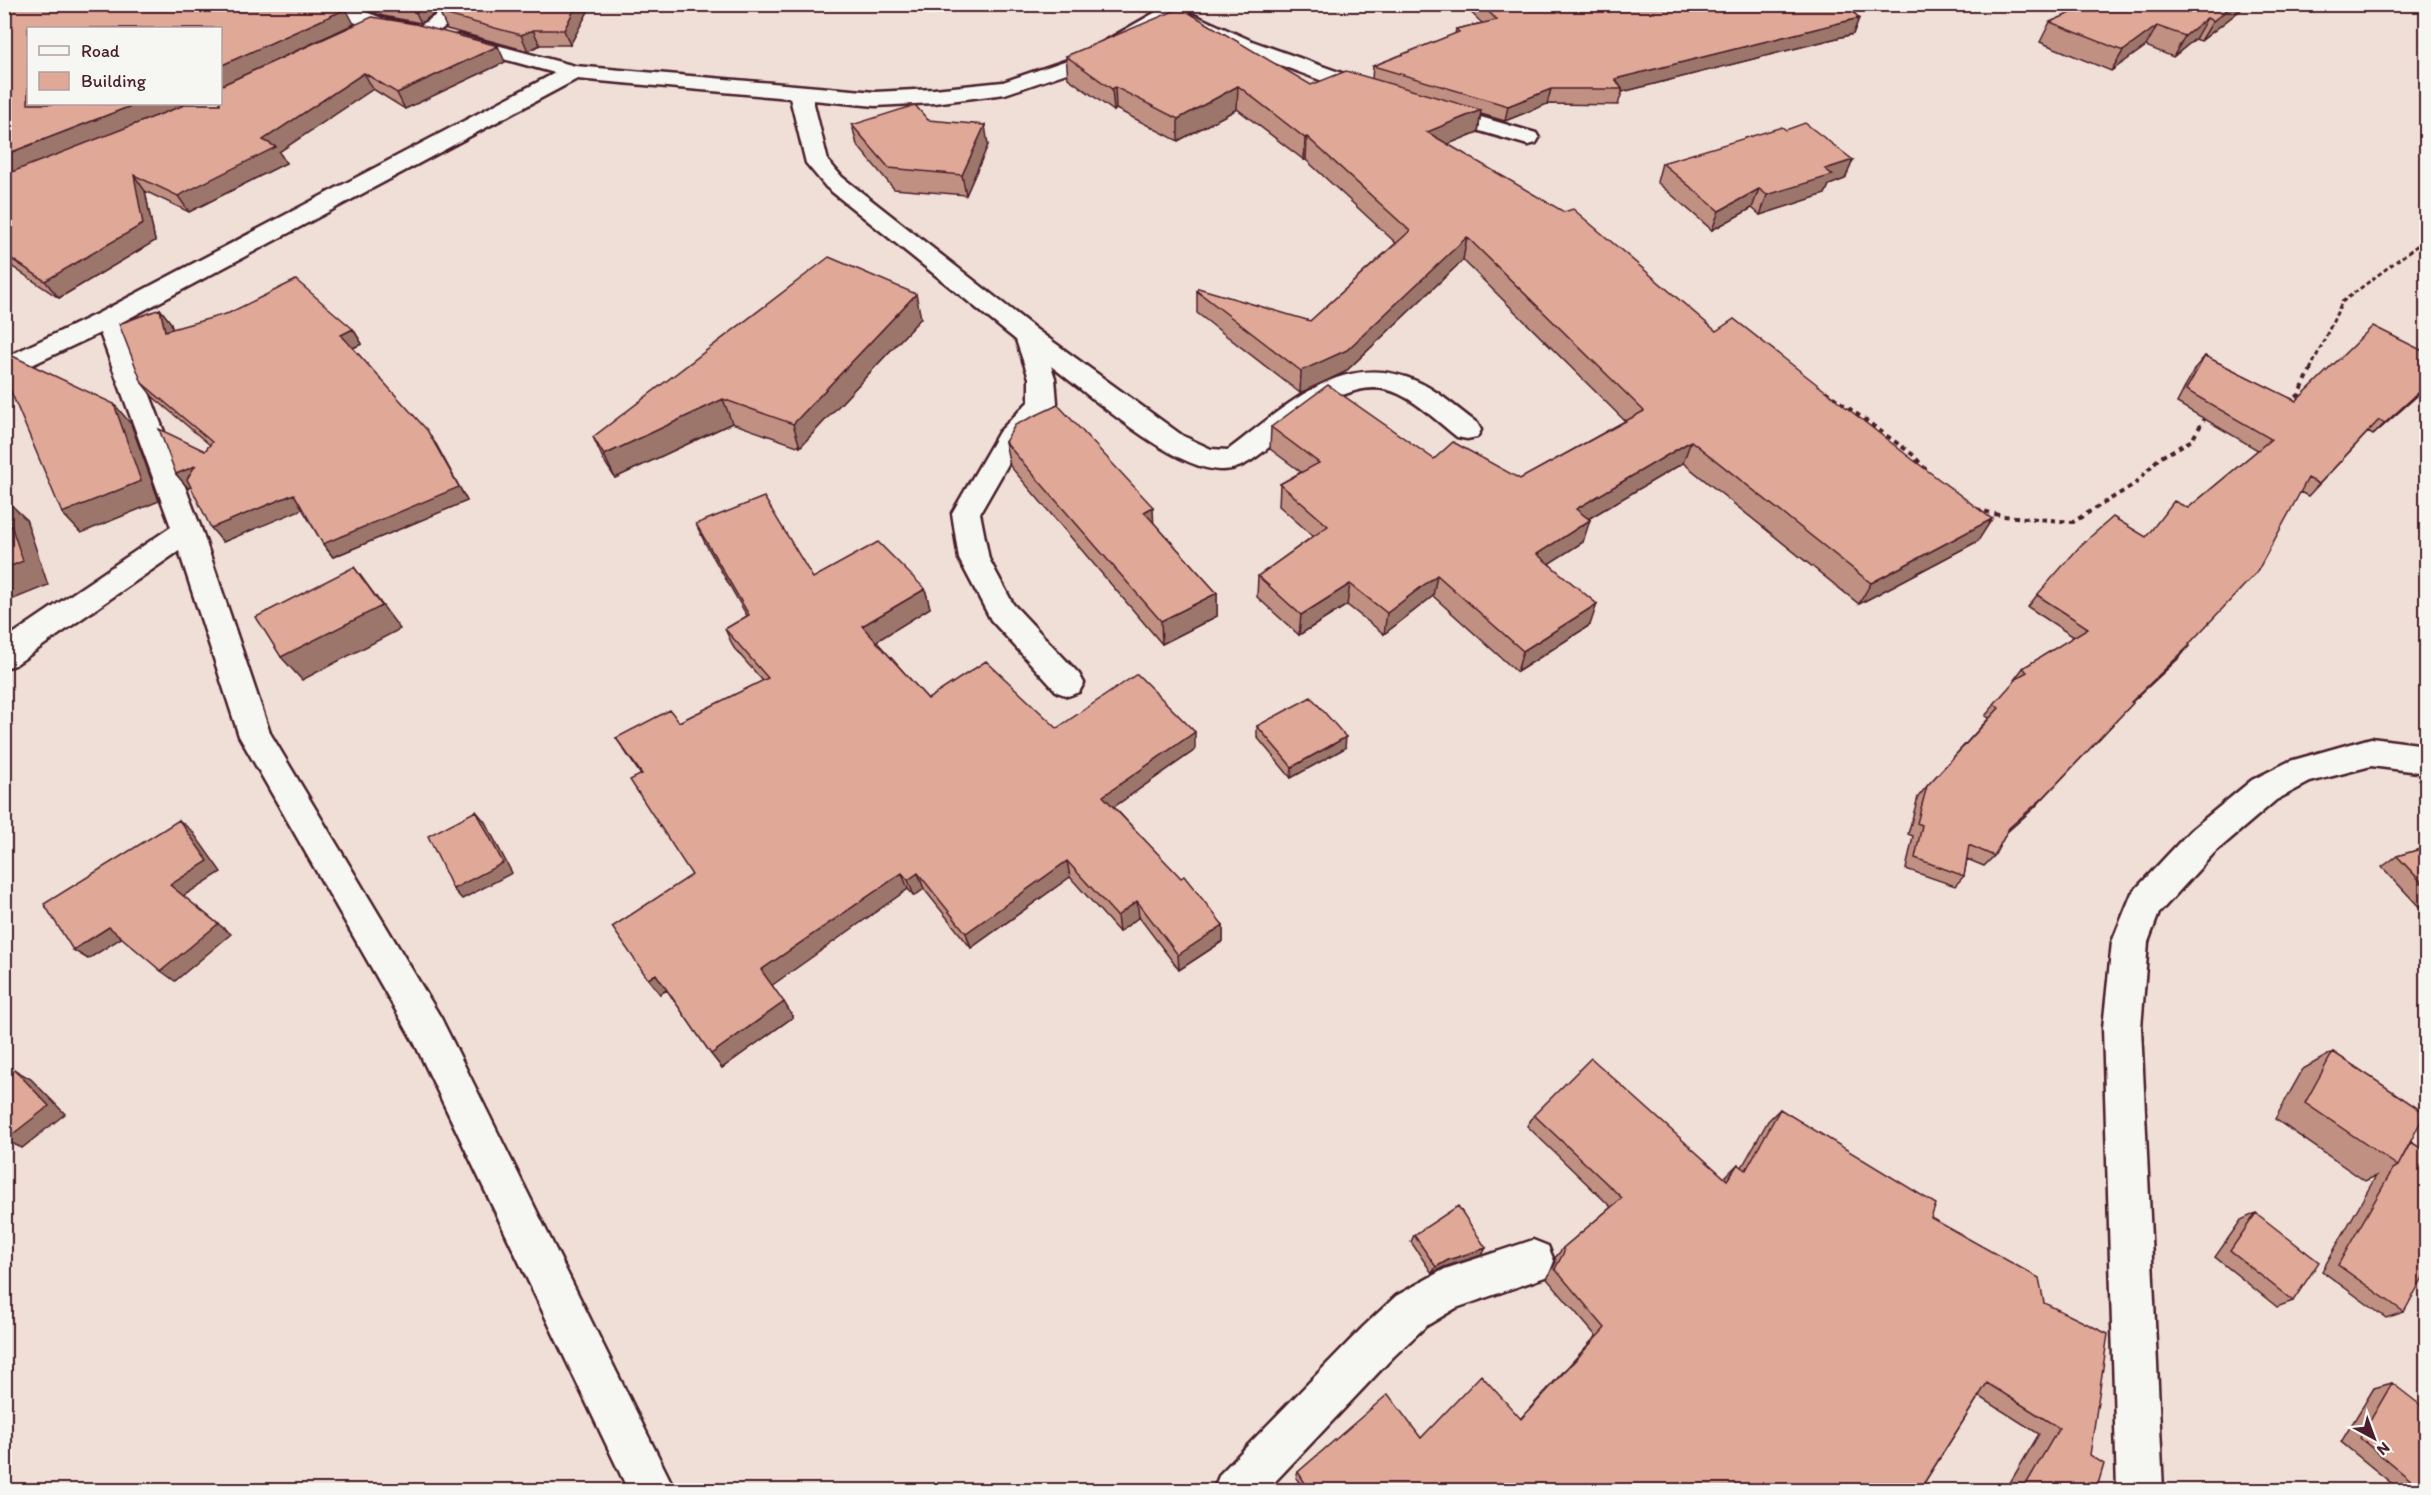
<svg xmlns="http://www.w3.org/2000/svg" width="2431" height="1495" viewBox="0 0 2431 1495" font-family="Itim,sans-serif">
<rect width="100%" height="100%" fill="#efdfd7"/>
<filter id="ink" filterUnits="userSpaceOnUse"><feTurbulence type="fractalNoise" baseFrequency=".0167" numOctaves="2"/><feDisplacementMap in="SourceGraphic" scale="12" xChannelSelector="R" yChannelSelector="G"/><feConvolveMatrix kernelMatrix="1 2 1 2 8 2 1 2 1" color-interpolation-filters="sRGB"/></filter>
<g filter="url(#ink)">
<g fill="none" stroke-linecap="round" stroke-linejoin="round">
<defs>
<path id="street" d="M311,4H343L382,18L416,25L418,27L453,4H477L432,36L425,38L416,34C392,39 338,16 314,8Z
M1170,4H1196L1193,8L1093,64L1005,94L934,103L875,106L813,100L828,161L842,177L1037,330L1183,436L1211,449L1228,450C1283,409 1342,348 1416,381C1438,390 1457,409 1477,423L1481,430L1477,437L1467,439L1457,437C1438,422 1420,404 1399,394C1352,371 1302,421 1268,448C1253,460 1239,471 1220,470C1171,468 1091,396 1051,366L1055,378L1057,403L1019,445L980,513L989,559L1013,604L1079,674L1084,683L1079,692L1068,696L1057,692L991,620L959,559L952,513L999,432L1029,401V378L1016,340L826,187L806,163L790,98L577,79L122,322L202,531L270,733L441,1018L675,1490H628L415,1044L239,736L179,551L15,665L4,668V640L171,527L100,333L4,378V358L99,313L555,73L452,45L449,41L452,37L459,35L575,66L875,92L934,89L1003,82L1079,56Z
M1192,14L1252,41L1381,87L1384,92L1381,97L1373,99L1365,97L1238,49L1185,24L1182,20L1185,16Z
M1436,104L1536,133L1539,138L1536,143L1528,145L1428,116L1425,111L1428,106Z
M2371,738L2426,745V773L2371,766L2310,782L2276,800L2214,853L2159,913L2148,942L2141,1028L2163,1490H2117L2103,1028L2112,942L2132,893L2190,831L2252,780L2290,761Z
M1533,1240L1548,1246L1554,1261L1548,1276L1456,1308L1426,1326L1393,1357L1267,1490H1213L1220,1474L1363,1327L1396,1296L1445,1269Z"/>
</defs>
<use href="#street" stroke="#4a1f2b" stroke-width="5"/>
<path stroke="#4a1f2b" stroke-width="3" stroke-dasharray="4.5 3" stroke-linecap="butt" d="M2310,370L2342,302L2426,239"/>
<path stroke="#4a1f2b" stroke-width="4" stroke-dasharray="5 4.5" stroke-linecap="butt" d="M1825,391L1912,454L1927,471
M2288,402L2299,395L2311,369
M1976,509L2003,516L2073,522L2135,484L2159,458L2192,440L2206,416"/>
<use href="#street" fill="#f6f6f2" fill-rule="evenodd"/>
</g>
<path fill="#c09082" stroke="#4a1f2b" stroke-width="1.5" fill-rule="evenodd" d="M4,4L354,24L244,76L505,62L405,109L373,89L279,152L286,163L189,212L145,191L155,241L59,298L4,261ZM28,28H220V104H187Z
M351,4H448L421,23L383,16Z
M592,4L570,45H540L528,51L447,29L440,13Z
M1462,4H1845L1859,18L1853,34L1622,92L1618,105L1547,104L1505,121L1481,114L1478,132L1448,144L1716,331L1978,541L1859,604L1683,463L1588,519L1583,542L1549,563L1590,625L1517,672L1433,596L1384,634L1347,605L1299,635L1257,597L1258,576L1313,536L1279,506L1280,484L1301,472L1270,449L1271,427L1434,459L1520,479L1625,421L1463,260L1345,372L1300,393L1197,313V291L1310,321L1396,243L1306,160H1304L1237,109L1178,141L1116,109L1114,111L1068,78L1066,56L1311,85L1372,79L1373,66L1455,34L1456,29L1482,23Z
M1931,4H1968L1941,11Z
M2092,4H2248L2201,41L2195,39L2173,57L2146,46L2111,71L2040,42L2050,22Z
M928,120L988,145L966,195L894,189L857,145L852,125Z
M1786,130L1853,160L1845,179L1829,185L1825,194L1760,215L1752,208L1712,230L1657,182L1662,163Z
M160,309L171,323L172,329H353L362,344L353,348L436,444L467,501L333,557L323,544L302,508L223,542L191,487L188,488L176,474L205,451L210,445L153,397L142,383Z
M921,318L800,447L732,423L615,478L604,461L593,437Z
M2427,353V387L2373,435L2368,432L2308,496L2300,492L2180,657L2132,702L2034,808L2007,832L1994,856L1984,866L1967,859L1964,876L1955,886L1906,869L1913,836L1908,834L1918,797L1927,786L1989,718L1985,716L2015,681L2014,680L2023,668L2074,637L2028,607L2037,595L2146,537L2188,508L2258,450L2177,403L2195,368L2205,356L2296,401Z
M1005,442L1154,523L1217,593V616L1162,644L1010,466Z
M696,524L813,578L925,589L930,608L876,641L928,699L1057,728L1195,750L1114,807L1223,925V941L1179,970L1139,917L1119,932L1070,877L971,948L924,889L914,896L908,889L772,985L793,1017L722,1068L711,1054L667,990L660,994L648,979L692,875L641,775L616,738L679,722L763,681L734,648L725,629L747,616L705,543Z
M1257,726L1345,748L1291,778L1257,737Z
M2427,847V915L2382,867L2397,856Z
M2333,1052L2411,1142L2404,1312L2386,1318L2322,1271L2376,1176L2365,1181L2275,1119L2303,1069Z
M1780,1109L1931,1218L2044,1303L2090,1455L2096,1491H2005L2039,1434L1979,1396L1919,1491H1305L1296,1478L1298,1472L1421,1438L1520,1419L1596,1336L1547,1279L1556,1262L1555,1258L1563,1248L1611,1207L1527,1126L1534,1115L1724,1178L1738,1164L1742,1167L1768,1121Z
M2256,1213L2293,1301L2277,1307L2215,1257L2241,1220Z
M1414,1235L1482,1255L1444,1267L1432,1273L1411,1242Z
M2392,1383L2427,1491H2401L2341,1442L2374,1388Z"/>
<path fill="#9c766a" stroke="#4a1f2b" stroke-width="1.5" d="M417,4H448L421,23L413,7Z
M577,4H592L570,45L564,30Z
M1944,4H1968L1941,11Z
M2234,4H2248L2201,41L2213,21Z
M346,9L354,24L220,86V66Z
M1859,18L1853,34L1622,92V89L1615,79Z
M2207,18L2195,39L2173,57L2185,36Z
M2157,26L2146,46L2111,71L2123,51Z
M533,30L540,45L528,51L521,35Z
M498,46L505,62L405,109L397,93Z
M364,73L373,89L279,152L286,163L189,212L178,196Z
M1238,86L1237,109L1178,141V119Z
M1115,87L1116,109L1114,111L1112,89Z
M1551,89L1547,104L1505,121L1508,106Z
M136,104H187L4,176V155Z
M1481,110L1478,132L1424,154L1427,132Z
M985,125L988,145L966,195L962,175Z
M1307,137L1306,160H1304L1305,138Z
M1853,160L1845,179L1829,185L1825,194L1760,215L1767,195L1825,169Z
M134,175L145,191L155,241L59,298L45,281Z
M1759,189L1752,208L1712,230L1719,211Z
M1467,237L1463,260L1345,372L1300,393L1301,371Z
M916,294L921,318L800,447L793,424Z
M160,309L171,323L176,345L165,331Z
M353,329L362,344L350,349L341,335Z
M2427,385V387L2373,435L2385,423Z
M723,399L732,423L615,478L604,455Z
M114,404L131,424L159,501L81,533L62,513Z
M427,430L467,501L333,557L323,544Z
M1691,441L1683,463L1569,530L1576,509Z
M195,466L207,480L188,488L176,474Z
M294,494L305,508L223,542L211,528Z
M4,498L26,519L48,585L4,603Z
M1153,507L1154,531L1144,512Z
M1992,519L1978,541L1859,604L1871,583Z
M1590,520L1583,542L1531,575L1537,554Z
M354,567L400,629L302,680L281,657Z
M1437,575L1433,596L1384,634L1387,613Z
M1350,584L1347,605L1299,635L1301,615Z
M925,589L930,608L869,646L862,626Z
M1217,593V616L1162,644L1161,621Z
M1597,604L1590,625L1517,672L1523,651Z
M2190,645L2180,657L2120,713L2131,702Z
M2133,703L2034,808L1999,839L2009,828Z
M1195,732V750L1105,813L1103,796Z
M1346,737L1345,748L1291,778L1292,767Z
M476,811L485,822L512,873L462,899L453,889Z
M179,820L192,831L221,872L183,896L231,934L175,981L161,971L170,885Z
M1067,861L1070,877L971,948L966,933Z
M902,873L908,889L771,986L761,970Z
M918,873L924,889L914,896L908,880Z
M1137,901L1139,917L1119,932L1117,916Z
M1223,925V941L1179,970L1178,955Z
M109,927L123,937L88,959L73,950Z
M656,974L668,989L660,994L648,979Z
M784,1002L793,1017L722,1068L711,1054Z
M15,1070L31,1079L65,1114L22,1148L5,1140Z
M1486,1248L1482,1255L1444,1267L1432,1273L1436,1267L1448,1260Z"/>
<path fill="#dfa897" stroke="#4a1f2b" stroke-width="1.5" d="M4,4H334L346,9L220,66V28H28V104H136L4,155Z
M399,4H417L413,7Z
M452,4H577L564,30H533L521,35L440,13Z
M1481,4H1845L1859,18L1615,79L1622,89H1551L1508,106L1373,66L1459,32L1456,29L1497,20Z
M2092,4H2234L2213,21L2207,18L2185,36L2157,26L2123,51L2050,22Z
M1181,8L1311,85L1346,71L1481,110L1427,132L1564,212L1573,209L1716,331L1734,319L1908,456L1992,519L1871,583L1691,441L1576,509L1590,520L1537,554L1597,604L1523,651L1437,575L1387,613L1350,584L1301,615L1258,576L1328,526L1280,484L1319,463L1271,427L1328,385L1434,459L1453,442L1520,479L1644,411L1467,237L1347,350L1301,371L1197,291L1198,288L1310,321L1410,231L1307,137L1305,138L1238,86L1178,119L1115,87L1112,89L1066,56Z
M372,17L415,24L498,46L397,93L364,73L263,140L276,147L178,196L134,175L143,224L45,281L4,254V175L187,104H220V86Z
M915,105L928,120L985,125L962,175L889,168L852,125Z
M1805,123L1853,160L1825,169L1833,175L1767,195L1759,189L1719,211L1662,163L1782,127L1786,130Z
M829,257L916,294L793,424L723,399L604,455L593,437Z
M296,280L353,329L341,335L427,430L459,487L323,544L294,494L211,528L187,479L195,466L176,474L159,429L205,451L212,442L142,383L119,324L160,309L165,331L229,313Z
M2373,326L2427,353V385L2385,423L2379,420L2319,484L2308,478L2257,572L2189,644L2190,645L2131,702L2133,703L2044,797L2009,828L1994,856L1969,845L1964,876L1915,858L1922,825L1917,823L1927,786L1999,708L1994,704L2018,677L2027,672L2023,668L2088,628L2037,595L2081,545L2113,517L2146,537L2174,501L2188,508L2271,439L2186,390L2205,356L2296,401Z
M4,352L114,404L141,481L62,513L4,375Z
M1058,405L1153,507L1144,512L1217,593L1161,621L1005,442L1015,425Z
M764,497L813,578L878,542L925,589L862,626L928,699L986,661L1057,728L1137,674L1195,732L1103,796L1181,878L1184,876L1223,925L1178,955L1137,901L1117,916L1067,861L966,933L918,873L908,880L902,873L761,970L784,1002L711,1054L656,974L648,979L612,927L692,875L630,780L642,774L616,738L670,710L679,722L768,678L725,629L749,615L696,524Z
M4,504L23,561L4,569Z
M354,567L382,606L281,657L256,617Z
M1311,697L1346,737L1292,767L1257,726Z
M476,811L503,863L453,889L428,836Z
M179,820L208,861L170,885L218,924L161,971L109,927L73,950L44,904Z
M2427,847V888L2397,856Z
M2333,1052L2425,1113L2398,1166L2305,1103Z
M1591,1058L1727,1180L1738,1164L1746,1170L1780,1109L1936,1204L1931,1218L2039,1278L2044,1303L2108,1334L2090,1455L2104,1464L2096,1491H2022L2059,1428L1987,1383L1919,1491H1310L1298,1472L1388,1394L1421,1438L1481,1375L1521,1419L1605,1328L1555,1269L1564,1252L1563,1248L1622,1198L1534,1115Z
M15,1070L49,1106L5,1140L4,1078Z
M2411,1142L2427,1152V1270L2404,1312L2338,1265L2393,1169L2398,1166Z
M1458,1206L1486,1248L1448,1260L1436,1267L1414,1235Z
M2256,1213L2319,1262L2293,1301L2230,1251Z
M2392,1383L2427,1410V1491H2424L2360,1438Z"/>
</g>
<rect width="2431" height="1495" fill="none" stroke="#f6f6f2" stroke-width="24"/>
<rect x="12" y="12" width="2407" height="1471" fill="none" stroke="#4a1f2b" stroke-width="2" filter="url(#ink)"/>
<rect x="27" y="27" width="195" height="78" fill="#f6f6f2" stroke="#b1a0a2" stroke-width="1.5"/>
<rect x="39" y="46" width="30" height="9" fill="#f6f6f2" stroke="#b1a0a2" stroke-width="1.5"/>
<text x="81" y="57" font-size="18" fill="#4a1f2b">Road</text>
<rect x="39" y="72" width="30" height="18" fill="#dfa897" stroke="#b1a0a2" stroke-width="1.5"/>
<text x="81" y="87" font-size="18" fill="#4a1f2b">Building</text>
<g transform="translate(2374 1438) rotate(139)" stroke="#f6f6f2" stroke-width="4.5" paint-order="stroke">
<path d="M0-4.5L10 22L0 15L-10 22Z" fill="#4a1f2b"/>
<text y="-9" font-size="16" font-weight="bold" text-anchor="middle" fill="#4a1f2b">N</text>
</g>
</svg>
